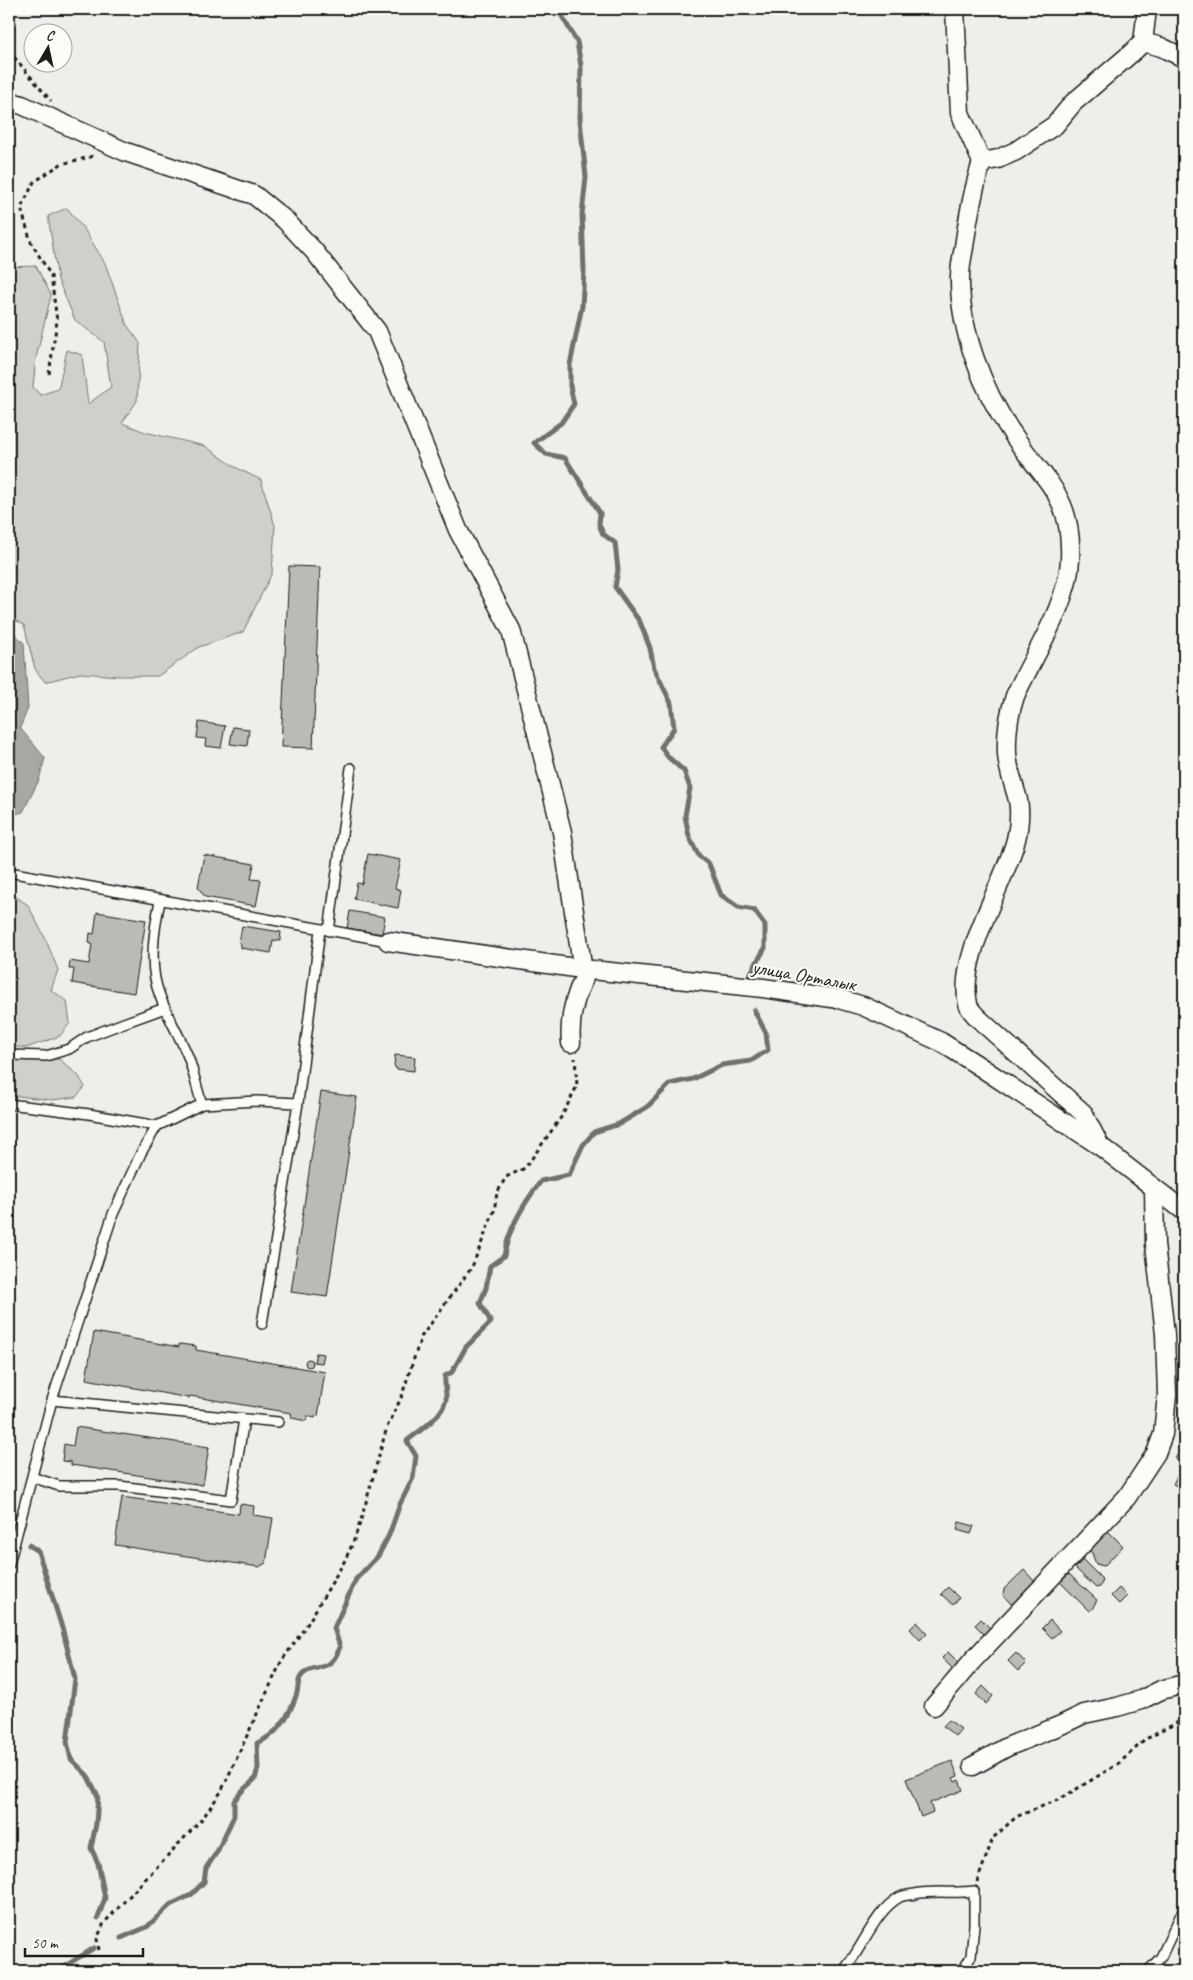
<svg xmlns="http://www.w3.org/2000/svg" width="1193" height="1980" viewBox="0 0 1193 1980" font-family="Caveat,sans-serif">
<rect width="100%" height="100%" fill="#f0eeea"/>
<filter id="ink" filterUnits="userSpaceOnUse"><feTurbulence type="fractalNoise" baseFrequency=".02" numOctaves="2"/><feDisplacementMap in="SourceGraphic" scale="10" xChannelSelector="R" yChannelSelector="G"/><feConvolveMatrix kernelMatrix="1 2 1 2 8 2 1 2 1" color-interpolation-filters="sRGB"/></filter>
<g filter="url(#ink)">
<path fill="#d0cfcc" stroke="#767674" d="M67,208L84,229L105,263L127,325L140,343L137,401L122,423L145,432L205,446L235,467L261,480L275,526L272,573L243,632L199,647L158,676H118L80,673L45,682L35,669L24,625L9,617V267L36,266L51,295L36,358L33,387L40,395L58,389L67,350L82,355L88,404L111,387L104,342L75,320L58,280L48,216Z
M9,892L28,905L46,940L58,970L51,990L67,1001L70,1023L60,1036L26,1048L9,1046Z
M9,1058L59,1059L78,1075L85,1087L76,1097L52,1100L9,1095Z"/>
<path fill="#a8a7a3" stroke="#706f6d" d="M9,628L24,643L28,708L20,728L45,758L39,780L23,812L9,816Z"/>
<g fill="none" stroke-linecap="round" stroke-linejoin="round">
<path stroke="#706f6d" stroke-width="5" d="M558,9L577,42L581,66L580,120L586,177L582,214L584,271L582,306L570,365V386L574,404L561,423L534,443L546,454L565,458L600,513L599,524L603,534L615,543L618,570L615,587L640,622L650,648L654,668L671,703L674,728L661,747L668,757L684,771L690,788L685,816L689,836L699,856L709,864L721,895L738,907L754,910L765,925V948L748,978
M29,1545L38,1551L63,1631L75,1679L67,1742L71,1759L87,1775L98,1796L96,1824L91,1848L98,1863L105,1898L98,1918
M121,1938L147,1927L170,1905L191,1895L204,1882L206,1868L217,1852L234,1816V1801L243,1790L255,1779L258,1768L257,1743C279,1734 290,1715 297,1693C298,1689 298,1682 300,1678C307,1665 324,1671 333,1660C336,1657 338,1651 340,1647L334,1628L356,1579L378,1556L389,1535L400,1504L413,1478L416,1456L407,1441C420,1430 442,1417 446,1400C447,1395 444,1383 445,1376L452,1372L466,1347L491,1322L480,1303L486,1288L490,1266L504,1256C508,1229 524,1203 541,1181L569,1175L583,1145L594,1132L619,1124L647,1107L670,1084L693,1079L722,1065L751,1061L768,1050L766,1033L754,1010
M57,1971L94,1948"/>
</g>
<path fill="#bbbab6" stroke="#1c1c1c" d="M289,566L320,567L313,748L281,747Z
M199,722L225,726L221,748L205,746L206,739L197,738Z
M233,727L249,729L247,746L230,744Z
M368,854L401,860L395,888L401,890L398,908L354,899L357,883L362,884Z
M204,855L254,864L251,879L261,880L256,906L205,897L198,887Z
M350,911L385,917L382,934L347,928Z
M97,912L146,920L134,993L72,983L74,969H69L70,961L89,964L92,944L89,943L90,933L94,934Z
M242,926L281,932L280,941L273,940L271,953L241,948V944L239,943Z
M395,1055L415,1057L414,1071L396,1069L394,1065Z
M321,1092L357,1097L327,1297L291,1292Z
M94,1332L179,1347V1344L196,1346V1350L325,1372L318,1416L316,1415L315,1418L307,1416L306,1421L292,1418L291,1413L190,1396L189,1398L86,1379Z
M316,1353L324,1354L322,1363L314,1362Z
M305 1363a4 4 0 1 1 8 0a4 4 0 1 1-8 0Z
M76,1427L209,1447L203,1485L71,1465V1462L62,1461L64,1444L73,1446Z
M1184,1443V1464L1175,1459Z
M1181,1469L1184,1471V1490L1173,1484Z
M122,1497L239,1514L240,1504L254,1506L253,1515L273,1518L266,1563L259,1567L115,1545Z
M959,1522L974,1526L971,1534L957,1530Z
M1104,1527L1123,1546L1104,1566L1096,1564L1092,1553L1085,1546Z
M1083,1560L1103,1580L1100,1587L1096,1588L1075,1568Z
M1024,1570L1039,1586L1019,1604H1011L1003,1595L1004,1589Z
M1069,1574L1097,1600L1092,1609L1089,1611L1060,1582Z
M948,1587L959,1598L953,1605L941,1594Z
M1119,1588L1127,1596L1119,1604L1111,1596Z
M981,1619L992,1630L986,1636L975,1625Z
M1050,1620L1060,1631L1052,1638L1042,1628Z
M917,1622L927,1633L920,1640L910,1629Z
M948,1652L959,1663L953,1669L942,1658Z
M1016,1653L1026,1663L1018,1671L1008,1661Z
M983,1686L993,1696L986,1704L976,1694Z
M949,1720L961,1729L955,1736L943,1726Z
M952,1761L958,1776L953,1778L955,1782L959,1780L963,1790L930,1803L933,1812L921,1817L906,1779Z"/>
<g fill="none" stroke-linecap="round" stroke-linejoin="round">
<defs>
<path id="lane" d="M9,872L388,941
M160,901C154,930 148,967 160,996C168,1018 181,1038 189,1059C194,1074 197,1089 202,1104
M329,931L351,768
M9,1055L46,1056L69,1049L87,1037L121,1024L165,1008
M9,1104L89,1114L157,1126L202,1104L257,1101L298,1103
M262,1324L298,1103L320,930
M52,1400L278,1422
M32,1477L59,1486H119L231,1500L244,1419
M9,1564L52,1400L113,1214L141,1153L157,1126
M843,1971C862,1950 875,1910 900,1897C904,1895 910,1895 915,1894C934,1890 954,1894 974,1891V1925L971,1956L963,1971
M1148,1971L1161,1957L1184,1908"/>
<path id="street" d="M955,9L960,113L982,162C973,190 968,218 964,247C962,257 960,267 960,277C959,329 983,391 1012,433C1044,482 1073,494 1070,560C1068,605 1034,654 1015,696C1009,714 1006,732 1007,752C1007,768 1014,784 1018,800C1021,815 1018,837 1012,852C998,894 958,960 968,1004C969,1009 975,1015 979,1019L1083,1113L1100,1146
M1143,42L1161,47L1184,58
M9,101L22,105L126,152L254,195L285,220L314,251L377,331L458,530L511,630L562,832L584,978C574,998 569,1020 571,1043
M982,162L998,159L1016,151L1055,125L1073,103L1135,50L1143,42L1147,9
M388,941L582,969L763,988L839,999L863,1006L941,1042L979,1066L1100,1146L1184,1211
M934,1706L973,1660L1127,1497L1156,1453L1163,1434L1167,1395L1165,1334L1155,1244L1154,1189
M973,1766L1007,1747L1061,1725L1084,1714L1117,1707L1141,1700L1161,1690L1184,1684"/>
</defs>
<use href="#lane" stroke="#1c1c1c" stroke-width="12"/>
<use href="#street" stroke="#1c1c1c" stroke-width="21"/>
<path stroke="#1c1c1c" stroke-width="3" stroke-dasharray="4 4" stroke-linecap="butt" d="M9,51L51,101
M49,374L57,321L51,276L31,242L21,208L34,182L61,164L94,156
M977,1882L993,1838L1016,1817L1060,1799L1118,1764L1146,1739L1184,1719
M99,1950L97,1939L104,1923L202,1819L221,1792L281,1662L308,1623L344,1562L353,1543L361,1520L387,1427L401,1398L421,1337L472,1267L494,1211L497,1193L506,1177L525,1168L562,1116L577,1086L575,1058"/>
<use href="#lane" stroke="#fdfcf7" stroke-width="9"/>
<use href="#street" stroke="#fdfcf7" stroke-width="18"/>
</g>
</g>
<g text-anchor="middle" stroke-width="4" stroke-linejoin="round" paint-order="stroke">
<g font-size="20" fill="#1c1c1c" stroke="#fdfcf7">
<text transform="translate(804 975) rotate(10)" y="7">улица Орталык</text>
</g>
</g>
<rect width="1193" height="1980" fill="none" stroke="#fdfcf7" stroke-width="30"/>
<rect x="15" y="15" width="1163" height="1950" fill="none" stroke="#1c1c1c" stroke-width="2" filter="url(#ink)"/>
<g transform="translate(48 48) rotate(9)"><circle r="24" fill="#fdfcf7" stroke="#a3a29f"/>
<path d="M0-4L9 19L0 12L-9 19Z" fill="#1c1c1c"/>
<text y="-8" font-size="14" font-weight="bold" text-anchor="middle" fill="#1c1c1c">С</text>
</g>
<path d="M25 1948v8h118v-8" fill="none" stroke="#1c1c1c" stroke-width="2.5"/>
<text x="32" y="1948" font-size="15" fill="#1c1c1c" stroke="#fdfcf7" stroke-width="4" paint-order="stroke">50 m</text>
</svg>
